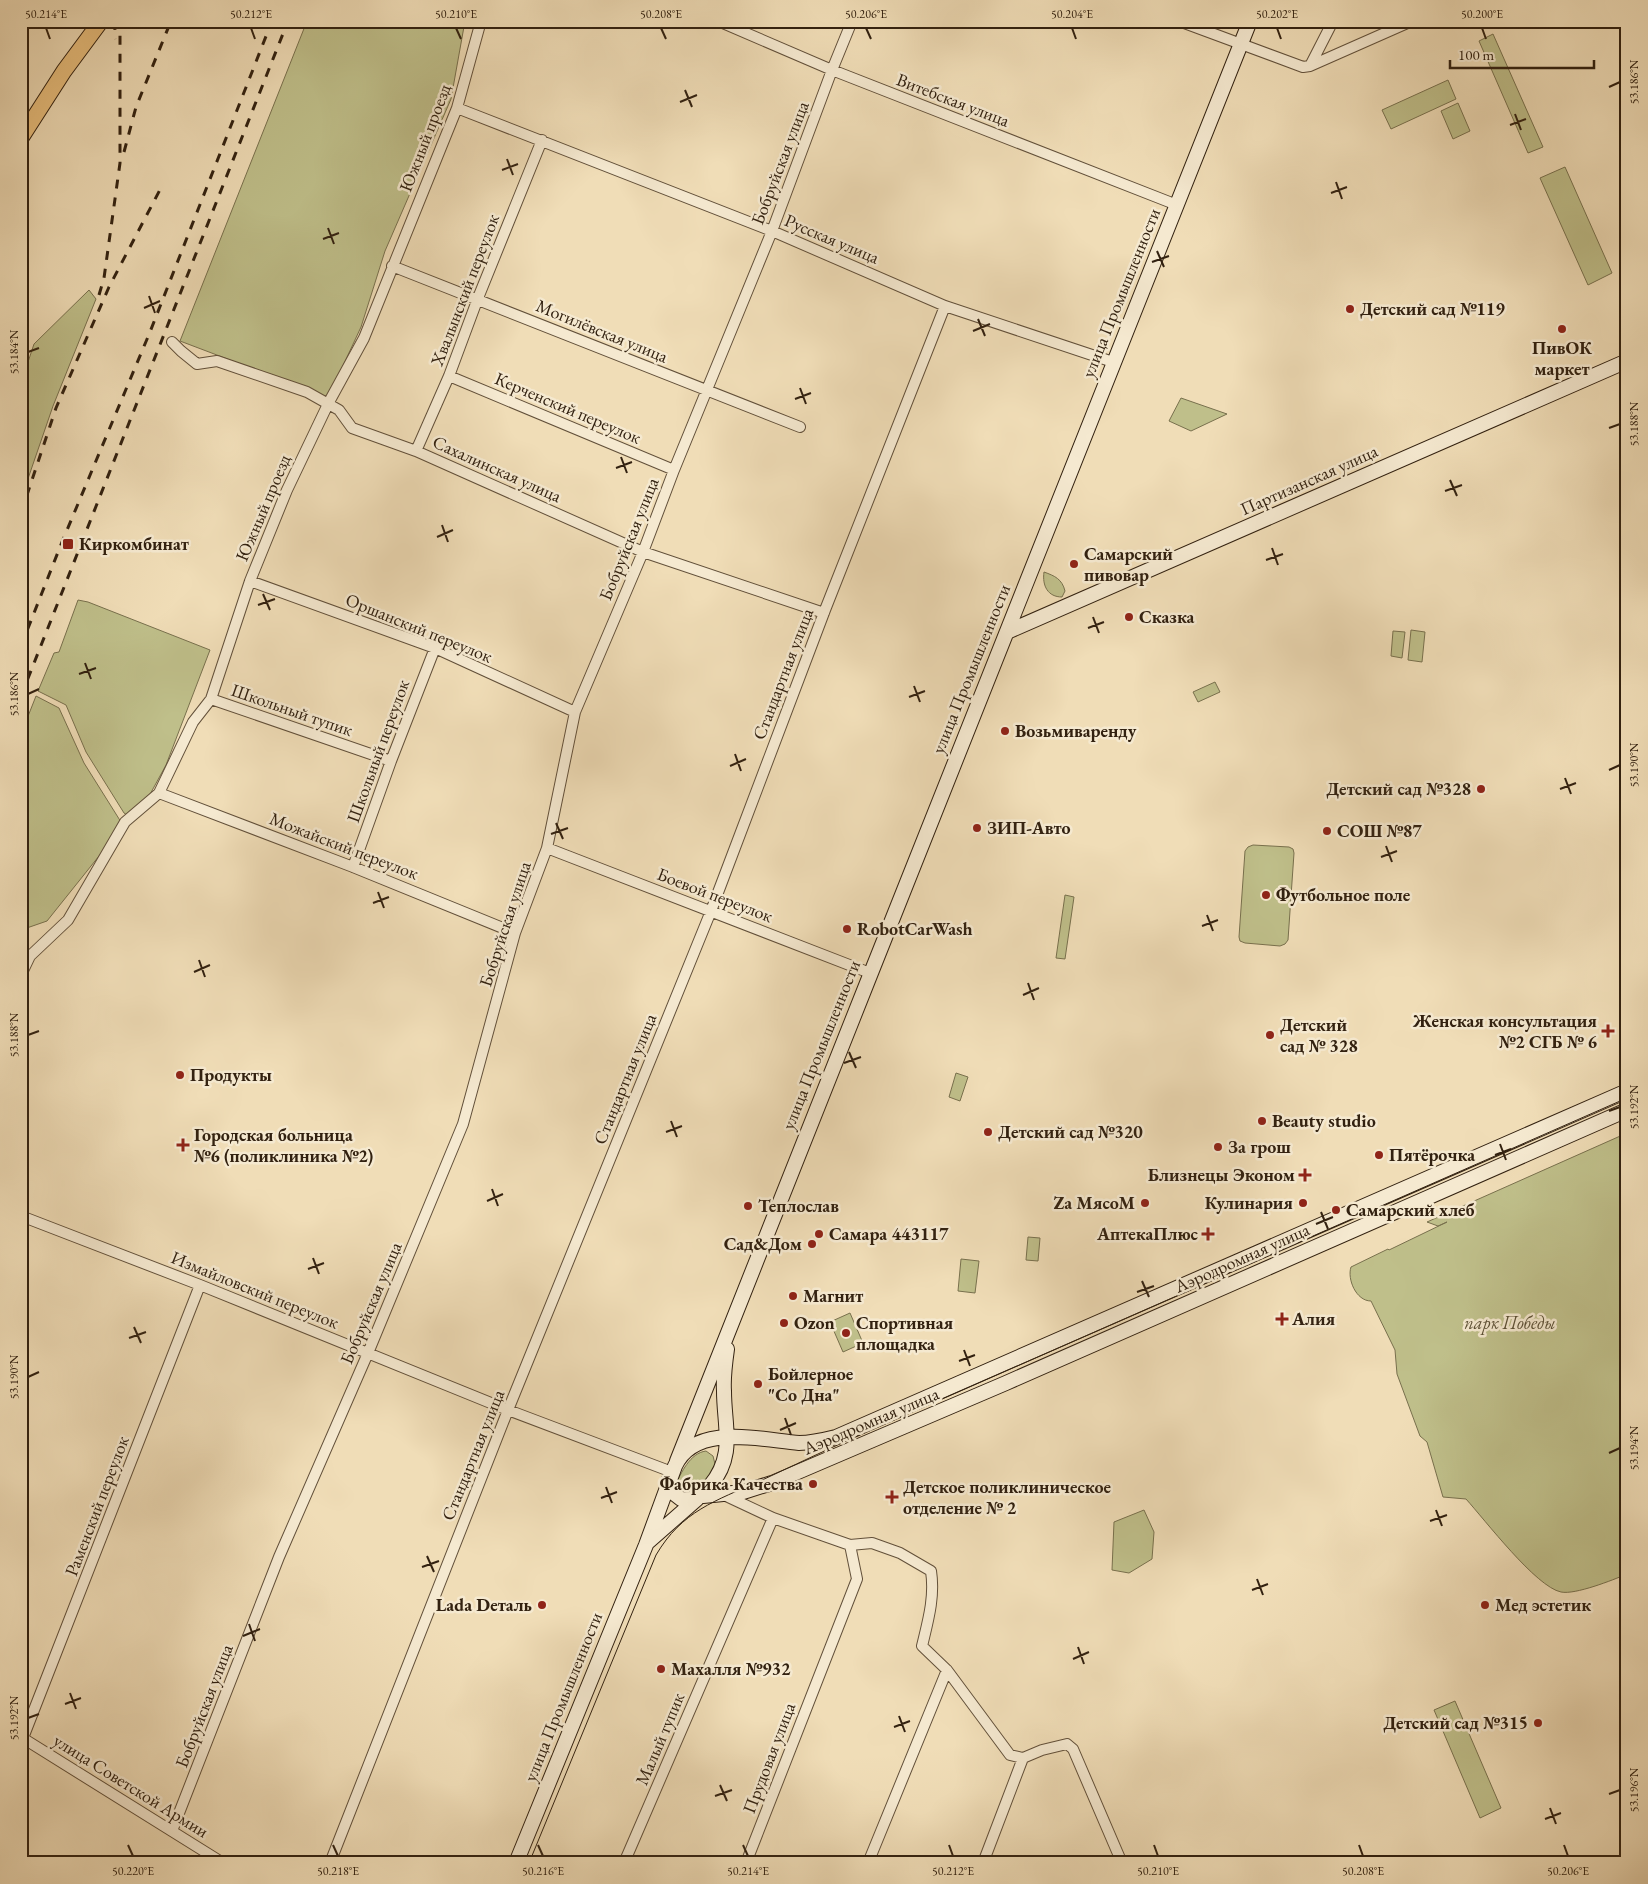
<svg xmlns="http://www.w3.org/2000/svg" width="1648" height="1884" viewBox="0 0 1648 1884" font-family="'EB Garamond',serif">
<rect width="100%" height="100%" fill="#f0ddb7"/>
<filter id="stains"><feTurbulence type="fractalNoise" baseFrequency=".004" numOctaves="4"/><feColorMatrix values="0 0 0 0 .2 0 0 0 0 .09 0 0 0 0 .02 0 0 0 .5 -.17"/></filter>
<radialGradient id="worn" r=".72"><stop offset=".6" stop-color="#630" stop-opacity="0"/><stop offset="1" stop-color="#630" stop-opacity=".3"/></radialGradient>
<path fill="#bfbf8a" stroke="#78704d" d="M307,21H465L451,99L385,251L361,327L327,400L309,390L180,341Z
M1493,34L1543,147L1528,153L1479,41Z
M1448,80L1456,99L1391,129L1382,110Z
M1458,103L1470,131L1453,139L1441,111Z
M1565,167L1612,273L1588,285L1540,178Z
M89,290L96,299L53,406L21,499V383L34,344Z
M1181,398L1227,414L1191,431L1169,421Z
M1044,572C1055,576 1062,579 1065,591L1062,597C1048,597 1042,586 1044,572Z
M78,600L88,602L210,650L166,765L148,798L127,815L124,813L86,752L66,705L38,691L54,653L59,652Z
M1411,630L1425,632L1422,662L1408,660Z
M1393,631L1405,632L1402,658L1391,656Z
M1215,682L1220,692L1198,702L1193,692Z
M36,696L59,708L84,763L121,822L111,841L47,921L21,930V734Z
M1253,845L1289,847L1293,849L1294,853L1288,940L1285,944L1280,946L1245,943L1240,941L1239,937L1245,851L1248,847Z
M1065,895L1074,897L1065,959L1056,958Z
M956,1073L968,1077L960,1101L949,1097Z
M1627,1133V1574C1613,1580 1575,1595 1561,1592C1536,1587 1485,1520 1466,1499L1443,1497L1427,1442L1420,1436L1397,1374L1395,1350L1371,1301C1356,1301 1347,1279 1351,1267L1388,1249L1389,1250L1447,1222L1438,1226L1427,1222Z
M1028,1237L1040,1238L1038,1261L1026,1260Z
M961,1259L979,1261L975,1293L958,1291Z
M850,1313L863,1343L843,1352L830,1322Z
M706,1451L713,1456L715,1464C710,1478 701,1490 688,1496L675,1486C681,1473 690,1453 706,1451Z
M1144,1510L1154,1532L1152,1559L1129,1573L1112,1570L1114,1522Z
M1455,1701L1501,1808L1480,1818L1434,1710Z"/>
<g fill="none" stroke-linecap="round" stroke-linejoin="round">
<defs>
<path id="street" d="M718,21L832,70L1177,205
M1179,21L1303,67L1310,66L1412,21
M1310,66L1333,21
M457,108L772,231L945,306L1113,362
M392,266L800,427
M172,342L181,351L197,364L217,361L307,392L339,410L352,428L416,451L643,552L824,613
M449,376L674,470
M416,451L449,376L478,298L542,140
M250,581L435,648L575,712
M211,699L391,761
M159,793L353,867L515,933
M547,848L870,973
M353,867L391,761L435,648
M21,975L30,956L68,920L125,822L159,793L193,722L211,699L250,581L287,490L329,402L364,338L457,108L481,21
M21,1216L200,1285L508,1410L672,1472
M724,1495L773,1518L850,1545
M21,1737L223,1863
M23,1738L200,1285
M172,1831L279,1557L368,1353L463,1124L515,933L547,848L575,712L643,552L674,470L772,231L832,70L852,21
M330,1863L508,1410L711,911L825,610L945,306
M624,1863L773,1518
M746,1863L857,1579L850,1545L872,1543L900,1553L931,1571C935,1597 928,1621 922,1646L947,1670L1010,1755L1023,1758L1042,1750L1067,1744L1073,1749L1122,1863
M868,1863L947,1670
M983,1863L1023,1758"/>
<path id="secondary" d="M1007,632L1627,361
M677,1461C868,981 1058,501 1250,21
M668,1481L672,1492L681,1499C695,1500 701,1497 710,1486C736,1455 724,1427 724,1391C723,1377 725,1363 727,1349
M703,1496L743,1492L772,1483L1006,1383L1627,1110
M648,1542L697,1499
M516,1863L646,1545L675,1466C695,1422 762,1440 799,1443C811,1443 824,1440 836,1437L1627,1091"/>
<path id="primary" d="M21,138L64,71L101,21"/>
</defs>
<use href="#street" stroke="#62503a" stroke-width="12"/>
<use href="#secondary" stroke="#322110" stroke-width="16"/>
<use href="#primary" stroke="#322110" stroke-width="17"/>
<use href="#street" stroke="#f5e9d0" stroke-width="10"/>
<use href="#secondary" stroke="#f5e9d0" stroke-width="14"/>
<use href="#primary" stroke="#e8be7c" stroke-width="15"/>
<path stroke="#322110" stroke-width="1" d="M529,1863L656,1555C682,1511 715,1501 760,1481C784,1470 809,1458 833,1447L1627,1098"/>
<path stroke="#322110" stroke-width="3" stroke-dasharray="9 9" stroke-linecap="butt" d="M114,21L116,39
M124,152L136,107L171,21
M99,295L104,278L120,163V35L123,21
M21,513L56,408L109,287L163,184
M21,646L62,542L150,332L272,21
M21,696L288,21"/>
</g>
<path fill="none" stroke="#322110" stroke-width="2" d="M46,28L50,39M251,28L255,39M456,28L461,39M661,28L666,39M866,28L871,39M1072,28L1076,39M1277,28L1281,39M1482,28L1486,39M1609,87L1620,82M685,90L692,107M680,102L697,95M1515,114L1521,130M1510,125L1526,119M507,159L513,175M502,170L518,164M1336,182L1342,199M1331,193L1347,187M328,228L334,244M323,239L339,233M1157,251L1164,267M1152,262L1169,256M149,296L155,313M144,308L160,301M978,319L985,336M973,331L990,324M28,352L39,348M800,388L806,404M795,399L811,393M1609,428L1620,424M621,457L627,473M616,468L632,462M1450,480L1457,496M1445,491L1462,485M442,525L448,542M437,537L453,530M1272,548L1278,565M1266,560L1283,554M263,594L270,610M258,605L275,599M1093,617L1099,633M1088,628L1104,622M85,663L91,679M79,674L96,668M914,686L920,702M28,694L39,689M909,697L925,691M735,754L741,771M730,766L746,759M1609,770L1620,765M1565,778L1571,794M1560,789L1576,783M556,823L563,839M551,834L568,828M1386,846L1392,862M1381,857L1397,851M378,892L384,908M373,903L389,897M1207,915L1213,931M1202,926L1218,920M199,960L205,977M194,972L210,965M1028,983L1034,1000M1023,995L1039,988M28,1035L39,1031M849,1052L856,1068M844,1063L861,1057M1609,1111L1620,1107M671,1121L677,1137M666,1132L682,1126M1500,1144L1506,1160M1495,1155L1511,1149M492,1189L498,1206M487,1201L503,1194M1321,1212L1328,1229M1316,1224L1333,1217M313,1258L319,1274M308,1269L324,1263M1142,1281L1149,1297M1137,1292L1154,1286M134,1327L141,1343M129,1338L146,1332M964,1350L970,1366M959,1361L975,1355M28,1377L39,1372M785,1418L791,1435M780,1430L796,1423M1609,1453L1620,1448M606,1487L612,1503M601,1498L617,1492M1436,1510L1442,1526M1430,1521L1447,1515M427,1556L434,1572M422,1567L439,1561M1257,1579L1263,1595M1252,1590L1268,1584M249,1624L255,1641M243,1636L260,1629M1078,1647L1084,1664M1073,1659L1089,1652M70,1693L76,1709M65,1704L81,1698M899,1716L905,1732M28,1718L39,1714M894,1727L910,1721M720,1785L727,1801M1609,1794L1620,1790M715,1796L732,1790M1550,1808L1556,1824M1545,1819L1561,1813M128,1845L133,1856M333,1845L338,1856M538,1845L543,1856M743,1845L748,1856M949,1845L953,1856M1154,1845L1158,1856M1359,1845L1363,1856M1564,1845L1568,1856"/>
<g fill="#8f2418" stroke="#f5e9d0" stroke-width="2">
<circle cx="1350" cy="309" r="5"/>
<circle cx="1562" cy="329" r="5"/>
<rect x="62" y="538" width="12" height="12" rx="2.5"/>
<circle cx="1074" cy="564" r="5"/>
<circle cx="1129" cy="617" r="5"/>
<circle cx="1005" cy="731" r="5"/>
<circle cx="1481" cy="789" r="5"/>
<circle cx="977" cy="828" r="5"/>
<circle cx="1327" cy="831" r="5"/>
<circle cx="1266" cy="895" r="5"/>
<circle cx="847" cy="929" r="5"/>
<path d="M1605.5 1023.5h5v5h5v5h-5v5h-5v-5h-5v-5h5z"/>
<circle cx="1270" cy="1035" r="5"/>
<circle cx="180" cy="1075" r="5"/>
<circle cx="1262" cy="1121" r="5"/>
<circle cx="988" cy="1132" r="5"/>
<path d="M180.5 1137.5h5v5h5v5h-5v5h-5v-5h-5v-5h5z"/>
<circle cx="1218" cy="1147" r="5"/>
<circle cx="1379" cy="1155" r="5"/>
<path d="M1302.5 1167.5h5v5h5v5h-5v5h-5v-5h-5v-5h5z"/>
<circle cx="1145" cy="1203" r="5"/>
<circle cx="1303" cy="1203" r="5"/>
<circle cx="748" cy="1206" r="5"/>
<circle cx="1336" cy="1210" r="5"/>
<circle cx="819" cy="1234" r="5"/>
<path d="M1205.5 1226.5h5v5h5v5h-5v5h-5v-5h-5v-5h5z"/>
<circle cx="812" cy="1244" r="5"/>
<circle cx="793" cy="1296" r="5"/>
<path d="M1279.5 1311.5h5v5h5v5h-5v5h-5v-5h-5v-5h5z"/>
<circle cx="784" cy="1323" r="5"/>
<circle cx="846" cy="1333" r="5"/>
<circle cx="758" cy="1384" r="5"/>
<circle cx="813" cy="1484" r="5"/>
<path d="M889.5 1489.5h5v5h5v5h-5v5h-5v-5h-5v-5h5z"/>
<circle cx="542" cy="1605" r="5"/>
<circle cx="1485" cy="1605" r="5"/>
<circle cx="661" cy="1669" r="5"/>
<circle cx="1538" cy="1723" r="5"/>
</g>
<g text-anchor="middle" stroke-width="5" stroke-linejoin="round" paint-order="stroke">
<g font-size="18" fill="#322110" stroke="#f5e9d0">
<text transform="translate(953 100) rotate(21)" y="6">Витебская улица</text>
<text transform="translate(425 138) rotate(-69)" y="6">Южный проезд</text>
<text transform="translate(780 163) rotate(-69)" y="6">Бобруйская улица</text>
<text transform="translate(832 239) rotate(23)" y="6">Русская улица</text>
<text transform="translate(465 290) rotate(-69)" y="6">Хвалынский переулок</text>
<text transform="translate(1121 293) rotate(-68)" y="6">улица Промышленности</text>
<text transform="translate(602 331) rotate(22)" y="6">Могилёвская улица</text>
<text transform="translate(568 408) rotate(23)" y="6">Керченский переулок</text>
<text transform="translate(497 469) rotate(24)" y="6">Сахалинская улица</text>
<text transform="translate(1309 480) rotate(-24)" y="6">Партизанская улица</text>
<text transform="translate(263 508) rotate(-67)" y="6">Южный проезд</text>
<text transform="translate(629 539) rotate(-68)" y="6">Бобруйская улица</text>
<text transform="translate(419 628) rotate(22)" y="6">Оршанский переулок</text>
<text transform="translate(971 669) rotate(-68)" y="6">улица Промышленности</text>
<text transform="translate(783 674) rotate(-69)" y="6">Стандартная улица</text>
<text transform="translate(292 710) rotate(19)" y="6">Школьный тупик</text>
<text transform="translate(378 751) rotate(-70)" y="6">Школьный переулок</text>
<text transform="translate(344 846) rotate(21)" y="6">Можайский переулок</text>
<text transform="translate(715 895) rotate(21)" y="6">Боевой переулок</text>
<text transform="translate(505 924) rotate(-72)" y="6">Бобруйская улица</text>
<text transform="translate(821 1045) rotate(-68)" y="6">улица Промышленности</text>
<text transform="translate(625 1079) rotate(-68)" y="6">Стандартная улица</text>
<text transform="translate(1242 1258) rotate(-24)" y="6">Аэродромная улица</text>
<text transform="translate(255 1290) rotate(22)" y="6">Измайловский переулок</text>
<text transform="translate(371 1303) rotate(-67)" y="6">Бобруйская улица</text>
<text transform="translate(871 1421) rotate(-23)" y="6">Аэродромная улица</text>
<text transform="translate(473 1455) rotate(-68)" y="6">Стандартная улица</text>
<text transform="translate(97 1506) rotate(-69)" y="6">Раменский переулок</text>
<text transform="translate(563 1697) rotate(-68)" y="6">улица Промышленности</text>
<text transform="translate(204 1706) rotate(-69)" y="6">Бобруйская улица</text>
<text transform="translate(660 1739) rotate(-67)" y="6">Малый тупик</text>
<text transform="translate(769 1758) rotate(-69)" y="6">Прудовая улица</text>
<text transform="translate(131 1786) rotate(32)" y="6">улица Советской Армии</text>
</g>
<g font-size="18" font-weight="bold" fill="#322110" stroke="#f5e9d0" text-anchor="start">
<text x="1360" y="315">Детский сад №119</text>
<text x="1562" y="354" text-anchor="middle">ПивОК<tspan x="1562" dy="21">маркет</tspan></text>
<text x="79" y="550">Киркомбинат</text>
<text x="1084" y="560">Самарский<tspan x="1084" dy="21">пивовар</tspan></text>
<text x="1139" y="623">Сказка</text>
<text x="1015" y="737">Возьмиваренду</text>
<text x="1471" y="795" text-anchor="end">Детский сад №328</text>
<text x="987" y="834">ЗИП-Авто</text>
<text x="1337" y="837">СОШ №87</text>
<text x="1276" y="901">Футбольное поле</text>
<text x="857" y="935">RobotCarWash</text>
<text x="1597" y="1027" text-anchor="end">Женская консультация<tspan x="1597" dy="21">№2 СГБ № 6</tspan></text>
<text x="1280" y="1031">Детский<tspan x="1280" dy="21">сад № 328</tspan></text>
<text x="190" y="1081">Продукты</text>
<text x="1272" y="1127">Beauty studio</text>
<text x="998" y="1138">Детский сад №320</text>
<text x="194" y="1141">Городская больница<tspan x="194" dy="21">№6 (поликлиника №2)</tspan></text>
<text x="1228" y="1153">За грош</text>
<text x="1389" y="1161">Пятёрочка</text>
<text x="1295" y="1181" text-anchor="end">Близнецы Эконом</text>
<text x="1135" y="1209" text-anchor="end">Za МясоМ</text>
<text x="1293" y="1209" text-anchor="end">Кулинария</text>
<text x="758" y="1212">Теплослав</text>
<text x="1346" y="1216">Самарский хлеб</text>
<text x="829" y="1240">Самара 443117</text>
<text x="1198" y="1240" text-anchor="end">АптекаПлюс</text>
<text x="802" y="1250" text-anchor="end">Сад&amp;Дом</text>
<text x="803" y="1302">Магнит</text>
<text x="1292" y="1325">Алия</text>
<text x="794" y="1329">Ozon</text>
<text x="856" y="1329">Спортивная<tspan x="856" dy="21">площадка</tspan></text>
<text x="768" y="1380">Бойлерное<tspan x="768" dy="21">"Со Дна"</tspan></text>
<text x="803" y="1490" text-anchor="end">Фабрика Качества</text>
<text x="903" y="1493">Детское поликлиническое<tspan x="903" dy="21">отделение № 2</tspan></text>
<text x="532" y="1611" text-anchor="end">Lada Dеталь</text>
<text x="1495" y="1611">Мед эстетик</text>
<text x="671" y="1675">Махалля №932</text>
<text x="1528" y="1729" text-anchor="end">Детский сад №315</text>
</g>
<g font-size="18" font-style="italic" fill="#5c5035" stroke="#f5e9d0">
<text x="1510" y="1329">парк Победы</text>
</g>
</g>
<rect width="1648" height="1884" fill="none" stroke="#f0ddb7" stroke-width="55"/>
<path d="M1450 60v8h144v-8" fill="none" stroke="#322110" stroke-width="2.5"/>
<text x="1458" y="60" font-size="15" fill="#322110" stroke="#f5e9d0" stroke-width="4" paint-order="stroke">100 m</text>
<rect x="28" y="28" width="1592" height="1828" fill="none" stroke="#322110" stroke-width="2"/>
<g font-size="12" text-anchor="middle" fill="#322110">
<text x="46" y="18">50.214°E</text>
<text x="251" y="18">50.212°E</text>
<text x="456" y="18">50.210°E</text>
<text x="661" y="18">50.208°E</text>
<text x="866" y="18">50.206°E</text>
<text x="1072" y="18">50.204°E</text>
<text x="1277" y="18">50.202°E</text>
<text x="1482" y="18">50.200°E</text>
<text transform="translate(1634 82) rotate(-90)" y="4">53.186°N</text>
<text transform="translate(14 352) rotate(-90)" y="4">53.184°N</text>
<text transform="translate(1634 424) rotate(-90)" y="4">53.188°N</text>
<text transform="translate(14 694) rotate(-90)" y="4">53.186°N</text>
<text transform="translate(1634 765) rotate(-90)" y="4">53.190°N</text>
<text transform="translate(14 1035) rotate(-90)" y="4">53.188°N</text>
<text transform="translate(1634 1107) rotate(-90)" y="4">53.192°N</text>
<text transform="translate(14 1377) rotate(-90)" y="4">53.190°N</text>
<text transform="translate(1634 1448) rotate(-90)" y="4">53.194°N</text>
<text transform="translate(14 1718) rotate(-90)" y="4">53.192°N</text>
<text transform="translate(1634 1790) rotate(-90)" y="4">53.196°N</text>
<text x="133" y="1875">50.220°E</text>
<text x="338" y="1875">50.218°E</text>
<text x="543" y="1875">50.216°E</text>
<text x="748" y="1875">50.214°E</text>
<text x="953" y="1875">50.212°E</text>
<text x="1158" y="1875">50.210°E</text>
<text x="1363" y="1875">50.208°E</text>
<text x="1568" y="1875">50.206°E</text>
</g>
<rect width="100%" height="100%" filter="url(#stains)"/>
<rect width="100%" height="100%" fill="url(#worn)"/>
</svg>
